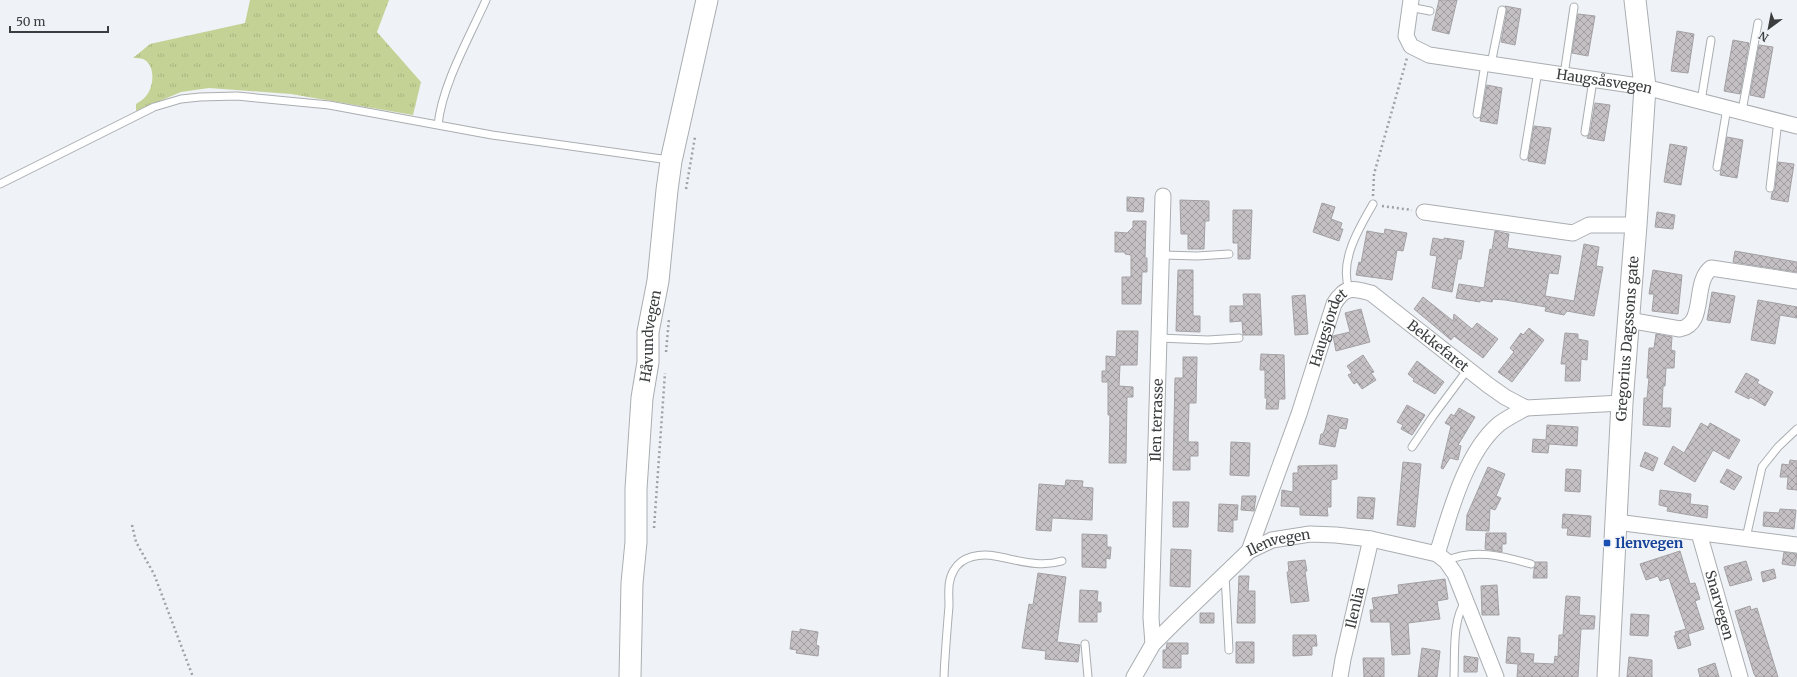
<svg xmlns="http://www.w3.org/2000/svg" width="1797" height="677" viewBox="0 0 1797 677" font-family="Merriweather,serif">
<defs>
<pattern id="grass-tufts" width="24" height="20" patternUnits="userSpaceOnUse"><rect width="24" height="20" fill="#c4d295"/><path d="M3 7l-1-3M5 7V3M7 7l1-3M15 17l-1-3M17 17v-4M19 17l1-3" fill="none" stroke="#a9b582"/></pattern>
<pattern id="building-cross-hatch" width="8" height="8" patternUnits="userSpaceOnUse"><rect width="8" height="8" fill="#c4c0c3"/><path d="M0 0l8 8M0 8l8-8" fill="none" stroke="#a09da0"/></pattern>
</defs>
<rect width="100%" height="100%" fill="#eff2f6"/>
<path fill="url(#grass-tufts)" d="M250,0H389L377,32L421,82L413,115L291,94L209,88L181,92L136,111V104C139,102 144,99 146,96C154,87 156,65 143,59C140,58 136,58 133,58L150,44L245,23Z"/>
<path fill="url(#building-cross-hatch)" stroke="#a4a1a4" d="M1439,0H1457L1449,34L1432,30Z
M1505,6L1521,9L1515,45L1501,42L1507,11Z
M1578,14L1595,16L1588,56L1572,53Z
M1677,31L1694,34L1688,73L1671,71Z
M1733,40L1749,43L1740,94L1724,91Z
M1759,45L1773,47L1764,98L1750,95Z
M1487,85L1502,88L1497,124L1480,121Z
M1595,103L1610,105L1604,141L1587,138L1590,133Z
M1534,126L1551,128L1545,164L1528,161Z
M1727,137L1743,140L1737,178L1720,175Z
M1670,144L1687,147L1681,185L1664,182Z
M1778,162L1794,164L1788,202L1771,199L1772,193L1775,189Z
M1127,197L1144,198L1143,212L1127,211Z
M1180,200L1209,201V221H1205L1204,249H1188V234H1181Z
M1322,203L1335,207L1331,219L1342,223L1340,229H1343L1339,241L1313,232Z
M1233,210H1252L1250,259H1238V243H1233Z
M1657,212L1675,215L1673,229L1655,227Z
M1133,221H1146L1145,258H1147V272H1142L1141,304H1122V277H1131V255L1125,254V252H1115V232L1127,233L1133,227Z
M1385,229L1407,233L1403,251L1397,250L1392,280L1356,275L1359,262L1361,263L1367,231L1384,234Z
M1495,231L1509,234L1507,248L1561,256L1558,274L1549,273L1545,296L1574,301L1584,244L1599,247L1596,266L1603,267L1594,316L1567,311L1564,315L1545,311L1546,307L1505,300L1493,299L1492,302L1480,300V302L1456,298L1459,284L1484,288L1490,249L1492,250Z
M1433,238L1444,240V238L1464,241L1461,259H1458L1452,292L1432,288L1437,256L1430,255Z
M1735,251L1797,262V272L1733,262Z
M1178,270H1193V316H1200V332L1176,331Z
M1653,270L1682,275L1678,314L1652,311L1654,294H1649Z
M1712,292L1735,296L1730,323L1707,320Z
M1243,294H1260L1262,335H1243L1242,321L1230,322V306H1244Z
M1305,295L1308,334L1295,335L1292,296Z
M1423,297L1453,321L1454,314L1472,329L1477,323L1498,339L1483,358L1454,336L1451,340L1414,309Z
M1758,300L1797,307V318L1780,315L1775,344L1751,340Z
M1361,309L1370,342L1336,351L1333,336L1350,332L1345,313Z
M1529,328L1544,340L1512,382L1498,372L1514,352L1510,348L1521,333L1523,335Z
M1117,331H1138L1137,365H1120L1119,386L1133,387V397H1127L1126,463H1109L1110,415H1108V382H1102V371H1106V356L1116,357Z
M1565,333L1578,334V339L1588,341L1587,360L1581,359L1580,381H1565L1566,364H1561Z
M1656,334L1672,337L1671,350L1675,351L1674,368H1666L1665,386H1663L1662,408H1671L1670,427L1643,425L1644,398H1647L1649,378H1647L1649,348H1654Z
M1261,354L1284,355L1285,399H1279L1278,409H1266L1267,398H1265V370H1260Z
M1363,355L1374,372L1371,373L1376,380L1362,389L1357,382L1354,384L1348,375L1352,373L1347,366Z
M1183,357H1197L1196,403H1189L1188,442H1198V456H1190V470H1173L1175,378H1183Z
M1417,361L1444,382L1435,394L1413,381L1414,379L1408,374Z
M1746,373L1759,380L1757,383L1773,392L1765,406L1750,397L1749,399L1735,392Z
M1407,405L1425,415L1412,435L1401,429L1403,425L1397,422Z
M1459,408L1475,417L1458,445L1461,446L1458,460L1450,458L1443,469L1441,468L1451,426L1445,423L1451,414L1454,416Z
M1328,415L1348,419L1346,429L1339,428L1335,447L1319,444L1321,434H1323L1325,429Z
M1701,423L1708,427L1710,423L1740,440L1729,459L1713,450L1695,482L1664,464L1673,446L1684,453Z
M1547,425L1578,427L1577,446L1549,444L1548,453L1532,452L1533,439L1546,440Z
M1231,442L1250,443L1249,476L1230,475Z
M1645,452L1658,458L1653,471L1640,466Z
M1790,460L1797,461V490L1787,489L1788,477H1780L1782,464L1789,465Z
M1403,462L1421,464L1415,527L1397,525Z
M1337,465V479L1331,480V507H1327L1328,516L1300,515V507L1281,506L1282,490L1293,492V473H1298V466Z
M1488,467L1505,474L1496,496L1501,498L1495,510L1490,508L1489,531L1466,530L1467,515Z
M1566,469L1581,470L1580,492L1565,491Z
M1727,469L1742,477L1734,490L1720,482Z
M1066,480L1083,481L1082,487L1093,488L1092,520L1052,518L1051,531L1036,530L1039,484L1065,486Z
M1660,490L1691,494L1690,504L1708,506L1707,518L1667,511L1668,507L1659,505Z
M1242,496H1256L1254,511L1241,510Z
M1358,497L1375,498L1373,519L1357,518Z
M1173,502H1189L1188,527H1173Z
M1219,504L1238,505L1237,520H1233V532L1218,531Z
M1780,509L1796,510L1794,529L1763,526L1764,512L1779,513Z
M1563,514L1591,516L1590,537L1567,535L1568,528H1562Z
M1486,533H1506V544H1502V552L1485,549Z
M1082,534L1107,535V547H1111L1110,559L1106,558V568L1082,567Z
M1171,549L1191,550L1190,587L1170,586Z
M1680,551L1690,584L1695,583L1700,599L1695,601L1704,629L1688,634L1691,645L1678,649L1674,636L1676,635L1675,632L1686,629L1669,578L1660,581L1658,576L1646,580L1640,564Z
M1784,552L1797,554L1795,566L1782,564Z
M1305,560L1307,571H1305L1309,601L1291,603L1287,572H1289L1288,562Z
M1746,561L1752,580L1730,586L1724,567Z
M1535,562H1547V578H1533Z
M1774,569L1776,578L1763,582L1761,572Z
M1038,573L1066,577L1057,642L1080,645L1078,662L1045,659L1046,651L1022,648L1029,604L1033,605Z
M1239,576H1249L1248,591H1255V623H1237Z
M1445,579L1448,599L1437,601L1440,619L1408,623L1410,654L1392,655L1390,622H1371L1370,610H1374L1372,598L1399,594L1398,585Z
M1497,585L1499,615H1482L1481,586Z
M1080,590L1098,591L1097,602H1101V612H1097V622H1079Z
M1566,596L1580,597L1579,615L1595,616L1594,629H1581L1578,677H1517L1518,664L1506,663L1508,637L1520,638V653L1534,654L1533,663L1554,664L1555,656L1558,657L1559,635H1563Z
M1750,606L1751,610L1757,608L1778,677H1756L1754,674L1735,611Z
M1200,613H1214V623H1200Z
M1631,614L1649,615L1648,636L1630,635Z
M800,629L818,632L816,645L819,646L818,656L796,653L797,650L790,649L792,631L800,632Z
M1293,635H1316L1317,646H1312V655L1293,656Z
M1236,642H1254V663H1236Z
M1167,643H1188V654H1181V668H1163V650H1166Z
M1422,648L1440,651L1437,677H1418Z
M1464,656L1478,658L1477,672H1464Z
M1629,657L1652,660V677H1627Z
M1363,658H1384V677H1364Z
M1715,663L1719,677H1700L1698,669Z"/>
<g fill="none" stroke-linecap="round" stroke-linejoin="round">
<defs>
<path id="lane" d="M1409,7L1430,11
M1491,64L1502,10
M1564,75L1574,7
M1701,101L1711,40
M1742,111L1758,23
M1477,114L1485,64
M438,125C442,85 469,38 486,0
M1585,132L1593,80
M1524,156L1538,71
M1717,167L1727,108
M0,184L154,107L181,99L200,97L237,96L329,105L492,135L669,160
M1770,188L1778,121
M1163,255L1197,256L1229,254
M1349,289C1339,261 1359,228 1373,204
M1159,338L1208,340L1239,338
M1412,447L1433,416L1468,369
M1746,538L1762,467L1778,447L1797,429
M1446,561C1473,548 1503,556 1531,564
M1225,575L1229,650
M1085,644L1088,677
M944,677C945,653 947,630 949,606C949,594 947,581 954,570C962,556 981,553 995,556C1018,560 1039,568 1062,561
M1454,677C1455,655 1452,618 1466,601"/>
<g id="street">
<path id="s1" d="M1411,0L1406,36L1411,46L1429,55L1645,87L1797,126"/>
<path d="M1424,212L1573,233L1589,225H1636"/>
<path d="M1628,320L1680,329C1707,324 1692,283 1711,268L1797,281"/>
<path d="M1616,522L1797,545"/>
<path id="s2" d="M1699,533L1740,677"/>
<path id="s3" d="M1249,551L1299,414L1334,304C1345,286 1352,288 1371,293L1488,385L1505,397L1526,408L1622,403"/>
<path d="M1437,554C1450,513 1465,453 1499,424C1507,418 1517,413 1526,408"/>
<path id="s4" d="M1153,644L1151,618L1163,196"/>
<path id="s5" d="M1134,677L1153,644L1176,621L1249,551L1272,540L1310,534L1336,535L1371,539L1437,554L1446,561L1455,574L1496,677"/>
<path id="s6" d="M1340,677L1343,659L1371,539"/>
</g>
<g id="secondary">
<path id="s7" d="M630,677L632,583L636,542V489L642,398L648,362V332L658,281L667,190L671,161L707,0"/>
<path id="s8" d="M1608,677L1622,403L1636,225L1645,87L1635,0"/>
</g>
</defs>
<use href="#lane" stroke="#aaaeb1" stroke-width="9"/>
<use href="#street" stroke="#aaaeb1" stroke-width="17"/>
<use href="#secondary" stroke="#aaaeb1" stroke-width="23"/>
<path stroke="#9fa2a4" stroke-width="2.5" stroke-dasharray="2 3" stroke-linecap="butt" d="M686,189L695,137
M1373,196L1374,174L1407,58
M1382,206L1412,210
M666,352L669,319
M132,525L136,542L154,574L193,677
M654,528L665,373"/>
<use href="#lane" stroke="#fff" stroke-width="7"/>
<use href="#street" stroke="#fff" stroke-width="15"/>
<use href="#secondary" stroke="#fff" stroke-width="21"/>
</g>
<rect fill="#1a4fb4" stroke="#eff2f6" stroke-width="1.5" x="1603" y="539" width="8" height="8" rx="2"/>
<g text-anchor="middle" stroke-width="3" stroke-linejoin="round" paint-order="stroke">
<g font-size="14" fill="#3b3d3e" stroke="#eff2f6">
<text dy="5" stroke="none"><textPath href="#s1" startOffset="245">Haugsåsvegen</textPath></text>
<text dy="5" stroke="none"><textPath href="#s3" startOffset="237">Haugsjordet</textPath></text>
<text dy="5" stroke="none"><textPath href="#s7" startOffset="342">Håvundvegen</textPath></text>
<text dy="5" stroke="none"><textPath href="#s8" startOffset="339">Gregorius Dagssons gate</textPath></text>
<text dy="5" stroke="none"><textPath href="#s3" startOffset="390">Bekkefaret</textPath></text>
<text dy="5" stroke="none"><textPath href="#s4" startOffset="224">Ilen terrasse</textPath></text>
<text dy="5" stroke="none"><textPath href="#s5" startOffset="203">Ilenvegen</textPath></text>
<text dy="5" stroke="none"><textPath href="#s2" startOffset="75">Snarvegen</textPath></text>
<text dy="5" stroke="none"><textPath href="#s6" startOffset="71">Ilenlia</textPath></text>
</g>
<g font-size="14" font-weight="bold" fill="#164399" stroke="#eff2f6" text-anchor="start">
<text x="1615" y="548">Ilenvegen</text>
</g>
</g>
<g transform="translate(1769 28) rotate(212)" stroke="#eff2f6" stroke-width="3" paint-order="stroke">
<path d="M0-3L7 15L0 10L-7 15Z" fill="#3b3d3e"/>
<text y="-6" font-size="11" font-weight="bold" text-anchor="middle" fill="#3b3d3e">N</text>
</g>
<path d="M10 26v6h98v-6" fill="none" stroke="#3b3d3e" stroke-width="2"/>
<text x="16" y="26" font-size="12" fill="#3b3d3e" stroke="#eff2f6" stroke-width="3" paint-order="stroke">50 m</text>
</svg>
